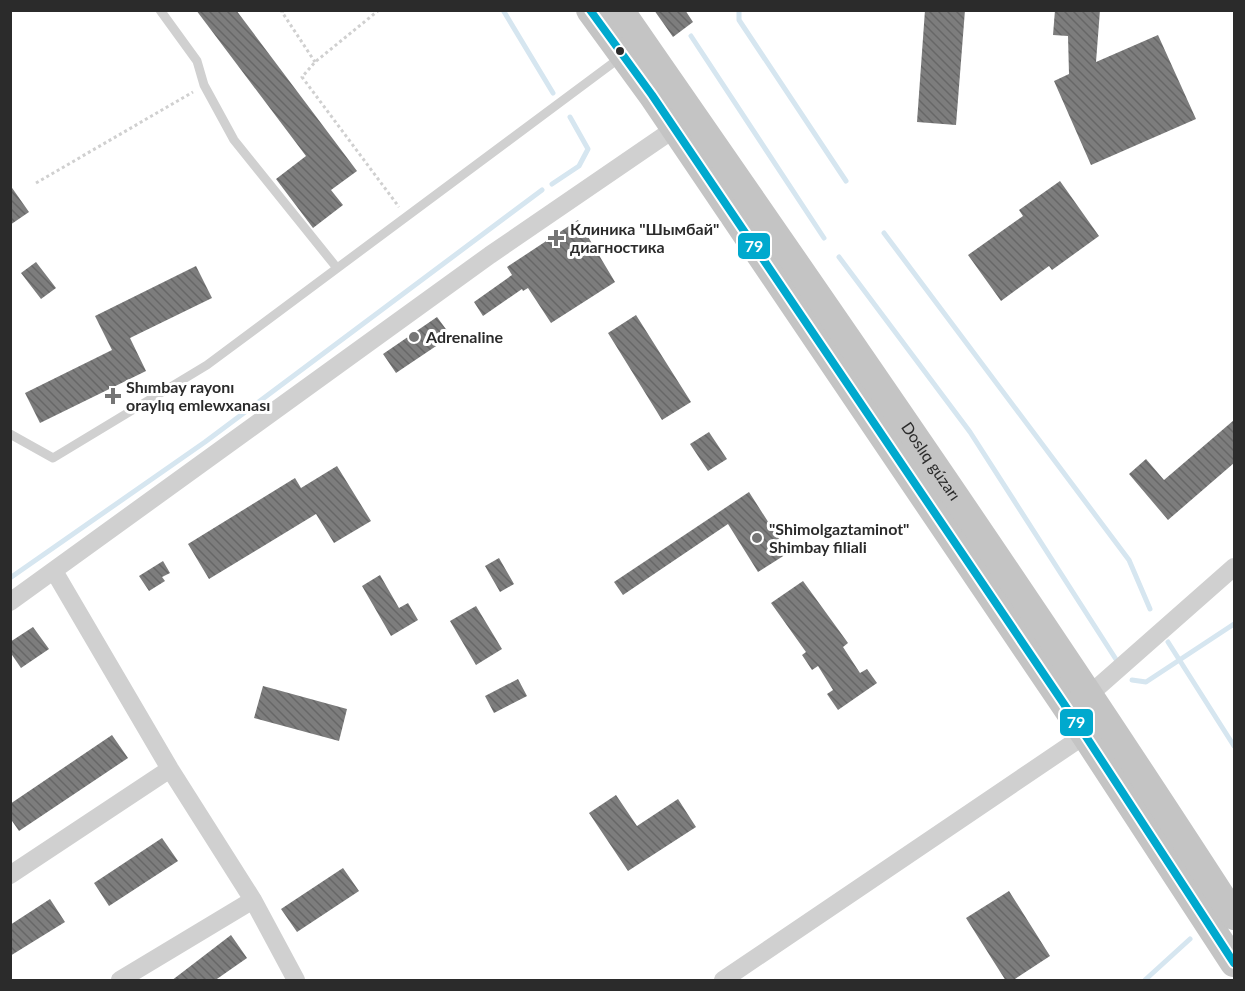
<svg xmlns="http://www.w3.org/2000/svg" width="1245" height="991" viewBox="0 0 1245 991" font-family="Lato,sans-serif">
<defs>
<pattern id="building-back-hatch" width="6" height="6" patternUnits="userSpaceOnUse" patternTransform="scale(1.5)"><rect width="6" height="6" fill="#7d7d7d"/><path d="M-1 5l2 2M0 0l6 6M5-1l2 2" fill="none" stroke="#676767"/></pattern>
</defs>
<rect width="100%" height="100%" fill="#fff"/>
<g fill="none" stroke-linecap="round" stroke-linejoin="round">
<path stroke="#d6e6f0" stroke-width="5" d="M503,10L553,93
M739,10V20L846,181
M691,36L824,238
M552,184L579,166L588,149L570,117
M884,233L1129,560L1150,609
M839,257L970,432L1119,664
M10,578L205,442L542,190
M1168,642L1234,746
M1132,680L1146,682L1234,624
M1145,980L1190,939"/>
</g>
<path fill="url(#building-back-hatch)" d="M196,10H236L357,171L331,190L343,205L313,228L276,179L306,156Z
M654,10H685L693,22L673,37Z
M925,10H965L956,125L917,122Z
M1055,10H1100L1096,62L1158,35L1196,119L1091,165L1054,81L1069,74L1068,36L1053,35Z
M1060,181L1099,236L1052,270L1049,266L1001,301L968,255L1023,216L1019,210Z
M10,185L29,212L10,225Z
M578,220L615,282L551,323L528,288L523,291L522,289L483,316L474,302L512,275L507,267Z
M36,262L56,288L41,299L21,273Z
M196,266L212,298L130,338L146,371L40,423L25,393L112,350L95,316Z
M636,315L691,402L662,420L608,333Z
M437,317L451,336L396,373L383,354Z
M1234,420V463L1168,520L1129,474L1146,459L1164,480Z
M709,432L727,459L708,471L690,444Z
M337,466L371,521L334,543L316,514L209,579L188,544L295,478L301,488Z
M749,492L788,553L758,572L728,524L623,595L614,582Z
M499,558L514,584L500,592L485,566Z
M163,561L170,573L162,577L165,581L149,591L139,576Z
M380,575L399,608L408,603L418,620L391,636L362,586Z
M803,581L848,643L843,647L860,673L867,669L877,683L838,710L827,694L833,690L818,666L812,670L802,655L806,652L771,603Z
M476,606L502,649L476,665L450,621Z
M33,627L49,649L21,668L10,652V642Z
M518,679L527,696L494,713L485,696Z
M263,686L347,709L339,741L254,718Z
M112,735L128,758L19,831L10,818V804Z
M616,795L637,826L678,799L696,827L628,871L589,813Z
M162,838L178,861L109,906L94,883Z
M343,868L359,891L297,932L281,909Z
M1009,891L1050,956L1012,981H1006L966,918Z
M50,899L65,922L10,956V925Z
M231,935L247,958L214,981H171Z"/>
<g fill="none" stroke-linecap="round" stroke-linejoin="round">
<path stroke="#d0d0d0" stroke-width="3" stroke-dasharray="3 3" stroke-linecap="butt" d="M284,10L282,12L315,62
M379,10L315,62L302,77L399,207
M36,183L193,92"/>
<path stroke="#d0d0d0" stroke-width="9" d="M160,10L197,61L204,85L234,140L337,268
M10,434L53,458L207,365L621,57"/>
<path stroke="#d0d0d0" stroke-width="18" d="M54,571L170,769L253,900L296,980
M10,602L490,255L674,129
M1090,694L1234,567
M10,875L170,769
M120,980L253,900
M723,980L1085,735"/>
<g stroke="#c4c4c4" stroke-width="28">
<path d="M590,10L652,95L1085,735L1234,963"/>
<path id="s1" d="M620,10C828,310 1036,609 1234,916"/>
</g>
<defs>
<path id="bus-1" d="M590,10L652,95L1085,735L1234,963"/>
</defs>
<use href="#bus-1" stroke="#fff" stroke-width="12"/>
<use href="#bus-1" stroke="#00a9ce" stroke-width="8"/>
</g>
<circle fill="#2b2b2b" stroke="#fff" stroke-width="2" cx="620" cy="51" r="5"/>
<g fill="#757575" stroke="#fff" stroke-width="2">
<path d="M553 229h6v6h6v6h-6v6h-6v-6h-6v-6h6z"/>
<circle cx="414" cy="337" r="6"/>
<path d="M110 387h6v6h6v6h-6v6h-6v-6h-6v-6h6z"/>
<circle cx="757" cy="538" r="6"/>
</g>
<g text-anchor="middle" stroke-width="6" stroke-linejoin="round" paint-order="stroke">
<g font-size="16" font-weight="bold" fill="#2b2b2b" stroke="#fff" text-anchor="start">
<text x="570" y="235">Клиника "Шымбай"<tspan x="570" dy="18">диагностика</tspan></text>
<text x="426" y="343">Adrenaline</text>
<text x="126" y="393">Shımbay rayonı<tspan x="126" dy="18">oraylıq emlewxanası</tspan></text>
<text x="769" y="535">"Shimolgaztaminot"<tspan x="769" dy="18">Shimbay filiali</tspan></text>
</g>
<g font-size="16" fill="#2b2b2b" stroke="#fff">
<text dy="6" stroke="none"><textPath href="#s1" startOffset="548">Doslıq gúzarı</textPath></text>
</g>
</g>
<g stroke="#fff" stroke-width="2">
<rect x="737" y="232" width="34" height="28" rx="6" fill="#00a9ce"/>
<rect x="1059" y="708" width="35" height="29" rx="6" fill="#00a9ce"/>
</g>
<g font-size="16" text-anchor="middle" font-weight="bold" fill="#fff">
<text x="754" y="252">79</text>
<text x="1076" y="728">79</text>
</g>
<rect width="1245" height="991" fill="none" stroke="#2b2b2b" stroke-width="24"/>
</svg>
